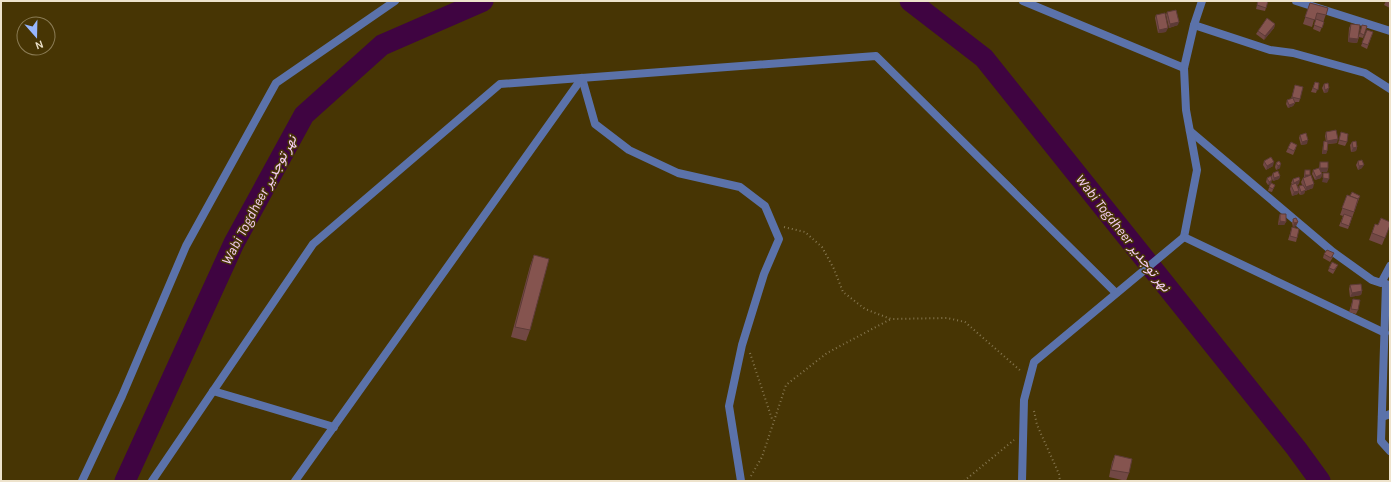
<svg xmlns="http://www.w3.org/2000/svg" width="1391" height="482" font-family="Karla,Vazirmatn,sans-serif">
<rect width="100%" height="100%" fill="#473504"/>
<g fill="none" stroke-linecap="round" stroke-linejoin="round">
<!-- river -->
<g stroke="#3f0441" stroke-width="21">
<path d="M 910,1 L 984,58 L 1296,448 L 1320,481"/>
<path d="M 125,481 L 234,243 L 304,115 L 382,45 L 483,1"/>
</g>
<!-- path -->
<g stroke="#85764f" stroke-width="2" stroke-dasharray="1 3" stroke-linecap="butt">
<path d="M 784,227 L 805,232 L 822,247 L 834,269 L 843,292 L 865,309 L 891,319 L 947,318 L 965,322 L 1022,372"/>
<path d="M 750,353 L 772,419"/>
<path d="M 1034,411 L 1037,425 L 1059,474 L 1060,481"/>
<path d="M 751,476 L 762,457 L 786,385 L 827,353 L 891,319"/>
<path d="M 964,481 L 1014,440"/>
</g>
<!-- minor -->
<g stroke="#5b72aa" stroke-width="8">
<path d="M 1023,1 L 1184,68"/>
<path d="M 1296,1 L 1390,31"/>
<path d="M 1194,25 L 1270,50 L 1293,53 L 1365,73 L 1390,89"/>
<path d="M 582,78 L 595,124 L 629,150 L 678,173 L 740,187 L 765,206 L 779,239 L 764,274 L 742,345 L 729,406 L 741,481"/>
<path d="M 1190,131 L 1333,252 L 1372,280 L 1381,283 L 1390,266"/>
<path d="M 1184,237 L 1197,170 L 1186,110 L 1184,68 L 1194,25 L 1202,1"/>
<path d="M 1184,237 L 1385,333"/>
<path d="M 1386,284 L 1381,441 L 1390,451"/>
<path d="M 213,391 L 334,427"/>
<path d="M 1382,417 L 1390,414"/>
<path d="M 82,481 L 122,396 L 186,246 L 276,83 L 395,1"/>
<path d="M 152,481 L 313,244 L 500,84 L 876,56 L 1116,293"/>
<path d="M 295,481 L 582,78"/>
<path d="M 1022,481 L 1024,400 L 1034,362 L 1184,237"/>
</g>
</g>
<!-- wall -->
<g fill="#724844">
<path d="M 1258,1 L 1268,1 L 1265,11 L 1256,9 Z"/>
<path d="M 1386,1 L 1390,1 L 1390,8 L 1384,5 Z"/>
<path d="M 1310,3 L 1328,8 L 1320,32 L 1313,29 L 1316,20 L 1314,20 L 1312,27 L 1303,24 Z"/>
<path d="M 1167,12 L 1178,25 L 1169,28 L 1166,15 Z"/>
<path d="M 1156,15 L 1166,32 L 1158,33 L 1155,18 Z"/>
<path d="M 1275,24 L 1274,28 L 1264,40 L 1256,34 L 1258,31 Z"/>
<path d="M 1351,24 L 1359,35 L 1362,25 L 1367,26 L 1363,38 L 1359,37 L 1357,43 L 1348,42 L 1349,28 Z"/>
<path d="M 1367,30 L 1373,32 L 1367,49 L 1361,46 Z"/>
<path d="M 1315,82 L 1319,83 L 1316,93 L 1311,92 Z"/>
<path d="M 1324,84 L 1328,92 L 1324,93 L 1322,88 Z"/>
<path d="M 1295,85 L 1300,99 L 1299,102 L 1294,102 L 1295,103 L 1293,106 L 1288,108 L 1286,104 L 1287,100 L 1291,99 Z"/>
<path d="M 1326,132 L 1337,143 L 1328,144 L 1327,151 L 1326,154 L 1322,154 L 1323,145 L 1324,141 L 1326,142 L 1325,136 Z"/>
<path d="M 1341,132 L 1347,142 L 1345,146 L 1338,144 Z"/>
<path d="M 1300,135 L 1307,144 L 1301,145 L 1299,138 Z"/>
<path d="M 1352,142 L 1357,147 L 1356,151 L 1351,152 L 1350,145 Z"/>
<path d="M 1288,148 L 1296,148 L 1293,155 L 1286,152 Z"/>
<path d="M 1264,161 L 1273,166 L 1266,170 L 1263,165 Z"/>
<path d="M 1358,161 L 1362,168 L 1358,170 L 1356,165 Z"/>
<path d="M 1320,162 L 1328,168 L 1327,172 L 1321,172 L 1322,174 L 1321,178 L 1315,180 L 1312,174 L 1313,170 L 1319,168 Z"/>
<path d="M 1276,163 L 1280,168 L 1276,170 L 1275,167 Z"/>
<path d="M 1305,170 L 1310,175 L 1310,176 L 1313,188 L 1305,191 L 1304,194 L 1300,195 L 1298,192 L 1298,194 L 1292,196 L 1290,189 L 1291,185 L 1292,184 L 1291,183 L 1293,179 L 1299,184 L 1297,185 L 1298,189 L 1299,186 L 1302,185 L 1301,182 L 1303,178 L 1304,178 L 1304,174 Z"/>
<path d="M 1273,173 L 1280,176 L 1279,179 L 1273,181 L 1271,177 Z"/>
<path d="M 1267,178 L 1271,183 L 1275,185 L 1272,192 L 1268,191 L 1270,184 L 1268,185 L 1266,182 Z"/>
<path d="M 1347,195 L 1350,196 L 1360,196 L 1348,229 L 1339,226 L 1343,216 L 1340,215 Z"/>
<path d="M 1280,214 L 1286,222 L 1284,225 L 1278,225 L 1279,217 Z"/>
<path d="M 1293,219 L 1298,222 L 1296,226 L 1293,227 L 1292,223 Z"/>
<path d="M 1375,224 L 1378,225 L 1390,225 L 1382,245 L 1369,240 Z"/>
<path d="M 1292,227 L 1297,238 L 1296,242 L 1288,240 Z"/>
<path d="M 1324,254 L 1333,257 L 1330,262 L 1323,258 Z"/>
<path d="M 534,255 L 530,330 L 526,341 L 511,337 L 530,266 Z"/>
<path d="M 1338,265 L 1333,274 L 1328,271 L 1329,268 Z"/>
<path d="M 1350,285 L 1362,291 L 1361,295 L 1350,297 L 1349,289 Z"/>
<path d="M 1353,299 L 1358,310 L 1356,314 L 1349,312 Z"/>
<path d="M 1115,455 L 1129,473 L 1126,481 L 1109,477 L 1112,462 Z"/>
</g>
<!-- shaded-wall -->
<g fill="#5d3b37">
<path d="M 1179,22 L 1178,25 L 1169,28 L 1170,24 Z"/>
<path d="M 1275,24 L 1274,28 L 1264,40 L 1265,36 Z"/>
<path d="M 1168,28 L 1166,32 L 1158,33 L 1159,30 Z"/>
<path d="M 1349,38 L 1358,39 L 1357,43 L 1348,42 Z"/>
<path d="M 1329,88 L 1328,92 L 1324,93 L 1325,90 Z"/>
<path d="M 1295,103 L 1293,106 L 1288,108 L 1289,105 Z"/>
<path d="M 1338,139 L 1337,143 L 1326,144 L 1327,141 Z"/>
<path d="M 1308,140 L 1307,144 L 1301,145 L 1302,142 Z"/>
<path d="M 1357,147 L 1356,151 L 1351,152 L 1353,148 Z"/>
<path d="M 1323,150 L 1327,151 L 1326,154 L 1322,154 Z"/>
<path d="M 1274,162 L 1273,166 L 1266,170 L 1267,166 Z"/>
<path d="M 1281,164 L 1280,168 L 1276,170 L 1278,166 Z"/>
<path d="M 1364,165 L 1362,168 L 1358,170 L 1359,166 Z"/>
<path d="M 1320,168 L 1328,168 L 1327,172 L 1319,172 Z"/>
<path d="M 1322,174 L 1321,178 L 1315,180 L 1316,177 Z"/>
<path d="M 1305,175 L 1310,175 L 1309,178 L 1304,179 Z"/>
<path d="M 1280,176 L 1279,179 L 1273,181 L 1274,178 Z"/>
<path d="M 1323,178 L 1329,179 L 1327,183 L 1322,182 Z"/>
<path d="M 1272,180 L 1271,184 L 1268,185 L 1269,182 Z"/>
<path d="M 1300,180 L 1299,184 L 1293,186 L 1294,183 Z"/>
<path d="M 1314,184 L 1313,188 L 1305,191 L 1304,194 L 1300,195 L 1301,192 L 1305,190 L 1306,187 Z"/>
<path d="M 1299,191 L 1298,194 L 1292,196 L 1294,192 Z"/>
<path d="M 1280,221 L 1286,222 L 1284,225 L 1278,225 Z"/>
<path d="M 1298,222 L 1296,226 L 1293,227 L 1294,223 Z"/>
<path d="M 1362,291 L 1361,295 L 1350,297 L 1352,293 Z"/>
</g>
<!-- building -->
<g fill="#85544f" stroke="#5d3b37">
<path d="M 1258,1 L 1268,1 L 1266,8 L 1257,5 Z"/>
<path d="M 1310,3 L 1328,8 L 1326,15 L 1317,13 L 1315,20 L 1305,17 Z"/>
<path d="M 1176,10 L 1179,22 L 1170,24 L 1167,12 Z"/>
<path d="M 1165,13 L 1168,28 L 1159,30 L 1156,15 Z"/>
<path d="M 1267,18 L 1275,24 L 1265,36 L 1258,31 Z"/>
<path d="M 1316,19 L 1324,22 L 1322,28 L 1314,25 Z"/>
<path d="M 1351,24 L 1360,25 L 1358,39 L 1349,38 Z"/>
<path d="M 1362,25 L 1367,26 L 1364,35 L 1360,33 Z"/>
<path d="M 1367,30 L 1373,32 L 1368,45 L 1362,43 Z"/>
<path d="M 1315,82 L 1319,83 L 1318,90 L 1313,88 Z"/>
<path d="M 1328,83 L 1329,88 L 1325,90 L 1324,84 Z"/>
<path d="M 1295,85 L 1303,87 L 1300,99 L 1292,97 Z"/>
<path d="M 1293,98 L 1295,103 L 1289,105 L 1287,100 Z"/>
<path d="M 1336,130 L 1338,139 L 1327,141 L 1326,132 Z"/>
<path d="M 1341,132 L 1348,134 L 1347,142 L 1339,140 Z"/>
<path d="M 1306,133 L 1308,140 L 1302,142 L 1300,135 Z"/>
<path d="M 1324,141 L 1328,142 L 1327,151 L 1323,150 Z"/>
<path d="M 1356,141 L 1357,147 L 1353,148 L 1352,142 Z"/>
<path d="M 1291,142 L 1297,145 L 1294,151 L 1288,148 Z"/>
<path d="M 1271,157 L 1274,162 L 1267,166 L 1264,161 Z"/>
<path d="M 1362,160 L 1364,165 L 1359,166 L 1358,161 Z"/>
<path d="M 1279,161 L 1281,164 L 1278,166 L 1276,163 Z"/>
<rect x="1320" y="162" width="8" height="6"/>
<path d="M 1319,168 L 1322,174 L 1316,177 L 1313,170 Z"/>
<rect x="1305" y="170" width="5" height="5"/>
<path d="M 1278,171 L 1280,176 L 1274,178 L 1273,173 Z"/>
<path d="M 1323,173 L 1329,173 L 1329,179 L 1323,178 Z"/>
<path d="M 1311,175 L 1314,184 L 1306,187 L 1303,178 Z"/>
<path d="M 1271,176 L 1272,180 L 1269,182 L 1267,178 Z"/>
<path d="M 1299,177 L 1300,180 L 1294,183 L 1293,179 Z"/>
<path d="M 1271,183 L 1275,185 L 1273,189 L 1269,187 Z"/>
<path d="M 1296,183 L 1299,191 L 1294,192 L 1291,185 Z"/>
<path d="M 1303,185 L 1306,190 L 1301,192 L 1299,186 Z"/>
<path d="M 1352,192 L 1360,196 L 1358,199 L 1350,196 Z"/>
<path d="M 1347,195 L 1358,199 L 1354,212 L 1342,208 Z"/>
<path d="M 1280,214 L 1286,214 L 1286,222 L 1280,221 Z"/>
<path d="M 1344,214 L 1352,217 L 1349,226 L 1341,223 Z"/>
<path d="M 1296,218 L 1298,222 L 1294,223 L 1293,219 Z"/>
<path d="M 1381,218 L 1390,222 L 1390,225 L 1385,238 L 1372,233 L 1375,224 L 1378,225 Z"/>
<path d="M 1292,227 L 1299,229 L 1297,238 L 1290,236 Z"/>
<path d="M 1327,250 L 1334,253 L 1331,258 L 1324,254 Z"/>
<path d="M 534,255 L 549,259 L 530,330 L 515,327 Z"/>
<path d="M 1332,262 L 1338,265 L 1334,270 L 1329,268 Z"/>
<path d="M 1361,284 L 1362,291 L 1352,293 L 1350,285 Z"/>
<path d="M 1353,299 L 1360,300 L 1358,310 L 1351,309 Z"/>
<path d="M 1115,455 L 1132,459 L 1129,473 L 1111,470 Z"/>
</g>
<g text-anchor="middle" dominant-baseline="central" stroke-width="3" stroke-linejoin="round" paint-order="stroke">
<!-- water labels -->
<g font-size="14" font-style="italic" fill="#f5cdf5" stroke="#473504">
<text transform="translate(259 200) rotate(-62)">Wabi Togdheer نهر توجدير</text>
<text transform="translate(1123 233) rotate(52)">Wabi Togdheer نهر توجدير</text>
</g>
</g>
<!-- border -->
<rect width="1391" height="482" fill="none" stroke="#eee3cc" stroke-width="4"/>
<!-- north arrow -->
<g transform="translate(36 36) rotate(160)"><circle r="19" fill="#473504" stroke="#8a7b54"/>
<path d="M0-3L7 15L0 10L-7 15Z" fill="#97b6fd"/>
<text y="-6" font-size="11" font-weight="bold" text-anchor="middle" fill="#eee3cc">N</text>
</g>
</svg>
